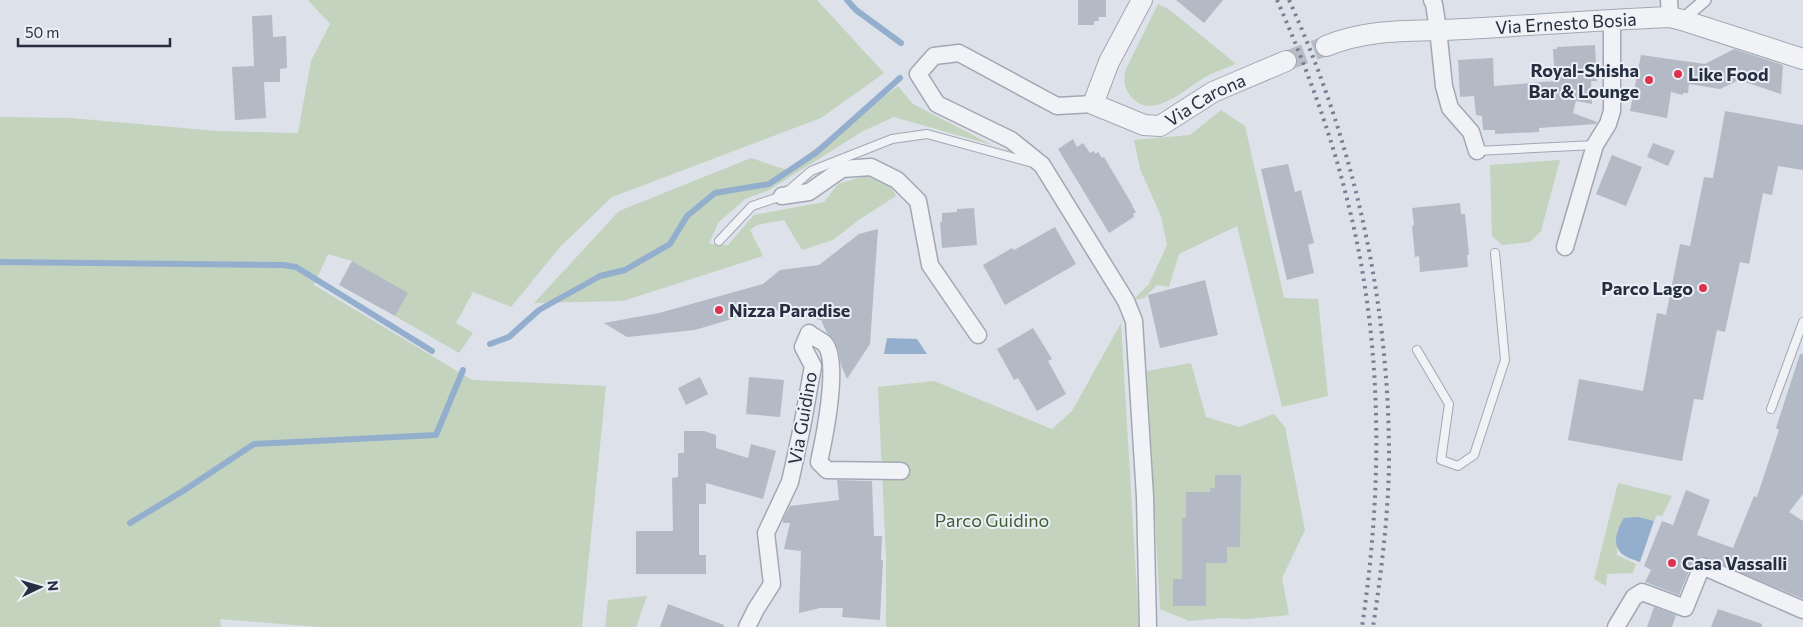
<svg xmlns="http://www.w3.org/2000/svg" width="1803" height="627" font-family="Commissioner,sans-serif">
<rect width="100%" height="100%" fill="#dde1e9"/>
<!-- green -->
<g fill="#c3d3bd">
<path d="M 308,0 L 817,0 L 884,73 L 821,118 L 612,197 L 561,246 L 511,307 L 473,292 L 456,323 L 473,333 L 459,353 L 395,316 L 407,293 L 352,261 L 328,254 L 314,285 L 472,380 L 606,386 L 582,627 L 318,627 L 220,619 L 221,627 L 0,627 L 0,117 L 71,118 L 216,131 L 298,133 L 311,61 L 330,24 Z"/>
<path d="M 1158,4 L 1170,10 L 1236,64 C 1227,68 1216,71 1207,76 C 1187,87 1154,121 1132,98 C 1124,89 1123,79 1126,69 Z"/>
<path d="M 898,86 L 913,104 L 992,145 L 894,117 L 863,131 L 769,190 L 745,199 L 718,223 L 709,244 L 728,245 L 754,215 L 824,202 L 838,184 L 865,176 L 887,179 L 896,196 L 860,219 L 833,240 L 802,250 L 784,220 L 757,225 L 750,230 L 763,256 L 623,301 L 534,303 L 619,211 L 751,158 L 787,170 Z"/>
<path d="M 1221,110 L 1245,126 L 1284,298 L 1318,299 L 1328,396 L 1282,407 L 1237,226 L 1179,254 L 1169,287 L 1157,285 L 1144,298 L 1133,300 L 1149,284 L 1167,245 L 1161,216 L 1140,169 L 1134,140 L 1190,135 Z"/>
<path d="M 1560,160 L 1541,231 L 1530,242 L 1502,245 L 1492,236 L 1490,165 Z"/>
<path d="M 1121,323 L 1139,627 L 886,627 L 886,557 L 878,387 L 934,381 L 1052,429 L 1072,411 Z"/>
<path d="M 1191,363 L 1206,417 L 1239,427 L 1274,414 L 1285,427 L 1305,530 L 1282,578 L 1289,615 L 1248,619 L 1222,618 L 1189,621 L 1160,609 L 1147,371 Z"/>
<path d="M 1618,483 L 1672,496 L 1662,516 L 1657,515 L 1654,521 L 1639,517 L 1617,529 L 1617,555 L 1636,564 L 1633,573 L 1607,574 L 1606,586 L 1594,579 Z"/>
<path d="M 647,596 L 636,627 L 605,627 L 608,600 Z"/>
</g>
<!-- water -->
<g fill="#93afcd">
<path d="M 887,338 L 917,339 L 927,354 L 884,354 Z"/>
<path d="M 1639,517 L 1654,521 L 1640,562 C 1634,560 1625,557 1621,553 C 1611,543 1618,527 1624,518 Z"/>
</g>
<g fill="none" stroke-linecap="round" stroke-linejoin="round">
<!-- stream -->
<g stroke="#93afcd" stroke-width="6">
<path d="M 847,0 L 856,10 L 901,43"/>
<path d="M 0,262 L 283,265 L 296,267 L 432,351"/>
<path d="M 490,344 L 509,337 L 539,310 L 600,276 L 625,270 L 670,244 L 687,216 L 715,193 L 769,184 L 817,152 L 900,78"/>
<path d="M 130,523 L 183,491 L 254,444 L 436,435 L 463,370"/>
</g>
</g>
<!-- building -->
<g fill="#b3bac6">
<path d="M 1078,0 L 1106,0 L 1106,17 L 1098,17 L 1099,21 L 1094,21 L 1094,25 L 1078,25 Z"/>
<path d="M 1176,0 L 1223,0 L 1204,23 Z"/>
<path d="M 272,15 L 273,37 L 286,36 L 287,68 L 280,69 L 280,82 L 264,82 L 266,118 L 235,120 L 232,67 L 254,66 L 252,16 Z"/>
<path d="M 1595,45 L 1597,81 L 1591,81 L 1592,104 L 1576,101 L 1573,113 L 1597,122 L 1596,124 L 1539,128 L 1539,132 L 1495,134 L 1495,130 L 1483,130 L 1482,116 L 1476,115 L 1474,96 L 1460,97 L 1458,60 L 1493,58 L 1494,86 L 1555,81 L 1553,49 L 1557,49 L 1557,47 Z"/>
<path d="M 1734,49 L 1783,65 L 1781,94 L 1739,80 L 1720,89 L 1689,84 L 1688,93 L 1683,93 L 1683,95 L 1671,92 L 1667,118 L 1630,111 L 1641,55 L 1705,64 Z"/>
<path d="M 1725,111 L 1803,125 L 1803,170 L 1778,166 L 1772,195 L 1763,193 L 1749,264 L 1740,262 L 1725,332 L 1717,330 L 1703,400 L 1694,399 L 1682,461 L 1568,440 L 1579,379 L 1643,391 L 1657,313 L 1666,315 L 1680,244 L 1690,246 L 1704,177 L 1713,178 Z"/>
<path d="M 1073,139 L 1077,147 L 1083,143 L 1090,153 L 1094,151 L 1095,154 L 1098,152 L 1102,158 L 1104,157 L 1133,206 L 1132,206 L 1136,212 L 1133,214 L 1134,217 L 1109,233 L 1058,149 Z"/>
<path d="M 1653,143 L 1675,151 L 1668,166 L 1647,157 Z"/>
<path d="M 1612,155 L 1642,167 L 1626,206 L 1596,194 Z"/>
<path d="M 1288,164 L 1295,192 L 1301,190 L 1314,243 L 1308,245 L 1314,273 L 1287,280 L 1261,169 Z"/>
<path d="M 1460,203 L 1461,214 L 1465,214 L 1469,255 L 1467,255 L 1468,267 L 1420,272 L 1419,256 L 1415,257 L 1412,226 L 1414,225 L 1412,208 Z"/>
<path d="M 974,208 L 977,245 L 942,248 L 940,222 L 942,222 L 942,213 L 957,212 L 957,209 Z"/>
<path d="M 1055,227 L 1076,264 L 1005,305 L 983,265 L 1012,248 L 1014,250 Z"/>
<path d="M 878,229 L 870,344 L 847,379 L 841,365 L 838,349 L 834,340 L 827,333 L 821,320 L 792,315 L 784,310 L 758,311 L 695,330 L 627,337 L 604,323 L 659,313 L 763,284 L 780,270 L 819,265 L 859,234 Z"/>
<path d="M 352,261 L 408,293 L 395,316 L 339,285 Z"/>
<path d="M 1205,280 L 1218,335 L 1160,348 L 1148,295 Z"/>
<path d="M 1033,328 L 1052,359 L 1048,361 L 1066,394 L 1037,411 L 1018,378 L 1014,380 L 997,349 Z"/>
<path d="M 1800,354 L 1803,354 L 1803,494 L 1789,512 L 1803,521 L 1803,599 L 1701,556 L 1696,558 L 1693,562 L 1679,595 L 1645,582 L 1651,570 L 1644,566 L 1662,521 L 1673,525 L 1686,490 L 1710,500 L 1697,535 L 1733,548 L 1754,496 L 1757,497 L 1779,430 L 1776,428 Z"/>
<path d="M 700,377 L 708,394 L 686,405 L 678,388 Z"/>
<path d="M 749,377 L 784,380 L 780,417 L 746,414 Z"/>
<path d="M 684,431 L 704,431 L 716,435 L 716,448 L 748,458 L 751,444 L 776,451 L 763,499 L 706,483 L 706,504 L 699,504 L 699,555 L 706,555 L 706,574 L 636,574 L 636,531 L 673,531 L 672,478 L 678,477 L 678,453 L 684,453 Z"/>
<path d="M 1215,475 L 1241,475 L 1240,547 L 1227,547 L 1227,563 L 1206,563 L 1206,606 L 1173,606 L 1173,579 L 1182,579 L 1182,518 L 1186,518 L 1186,492 L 1210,492 L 1210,488 L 1215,488 Z"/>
<path d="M 837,480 L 872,481 L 874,536 L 882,536 L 881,560 L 883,560 L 880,620 L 842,617 L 843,608 L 820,608 L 799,613 L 801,551 L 784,549 L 790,523 L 783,523 L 783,519 L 790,506 L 839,500 Z"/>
<path d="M 668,604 L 724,625 L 724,627 L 660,627 Z"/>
<path d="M 1654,607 L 1676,615 L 1672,627 L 1647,627 Z"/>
<path d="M 1718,609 L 1762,624 L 1762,627 L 1711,627 Z"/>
</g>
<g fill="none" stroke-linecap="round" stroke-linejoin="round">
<!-- tertiary-tunnel -->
<path stroke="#b8bdc7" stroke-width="20" stroke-dasharray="20 10" stroke-linecap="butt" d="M 1286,61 L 1326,46"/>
<defs>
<g id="service">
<path d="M 1477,151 L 1595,145"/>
<path d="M 719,241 L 752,206 L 782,196 L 811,171 L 892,139 L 927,134 L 1033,163"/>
<path d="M 1417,350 L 1449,404 L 1441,460 L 1458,466 L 1474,455 L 1505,360 L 1495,253"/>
<path d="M 1771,409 L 1803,322"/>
</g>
<path id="pedestrian" d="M 1682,20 L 1705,0"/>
<g id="minor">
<path d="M 1432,0 L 1434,4 L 1438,29 L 1444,86 L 1450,108 L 1471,132 L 1477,151"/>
<path d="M 1669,0 L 1670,17"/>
<path d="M 1093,104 L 1057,106 L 959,53 L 934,56 L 918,74 L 937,104 L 1011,140 L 1042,165 L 1126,301 L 1134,321 L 1145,497 L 1148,627"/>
<path d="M 782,196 L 809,192 L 842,169 L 871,167 L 897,180 L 918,201 L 930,265 L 978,335"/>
<path d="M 1565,247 L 1595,145 L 1608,124 L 1612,111 L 1612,20"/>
<path d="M 747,627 L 756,609 L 772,584 L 766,533 L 790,482 L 802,427 L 813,366 L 803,347 L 809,333 C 813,337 821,340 825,344 C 840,362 824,439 819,462 L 827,470 L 901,471"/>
<path d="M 1616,627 L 1634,597 L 1642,592 L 1685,608 L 1702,566 L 1803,610"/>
</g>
<g id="tertiary">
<path id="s1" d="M 1142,0 L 1109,62 L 1093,104 L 1144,125 L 1160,126 L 1213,92 L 1286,61"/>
<path id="s2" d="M 1326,46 C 1373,27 1416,32 1465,29 C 1533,25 1601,20 1670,17 L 1682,20 L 1803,59"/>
</g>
</defs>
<!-- service casing -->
<use href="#service" stroke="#a2a8b3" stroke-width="10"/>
<!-- pedestrian casing -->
<use href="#pedestrian" stroke="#a2a8b3" stroke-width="14"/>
<!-- minor casing -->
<use href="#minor" stroke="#a2a8b3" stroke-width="19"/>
<!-- tertiary casing -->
<use href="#tertiary" stroke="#a2a8b3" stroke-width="22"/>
<!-- service -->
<use href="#service" stroke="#f0f2f6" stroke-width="8"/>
<!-- pedestrian -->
<use href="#pedestrian" stroke="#f0f2f6" stroke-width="11"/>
<!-- minor -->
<use href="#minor" stroke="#f0f2f6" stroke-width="16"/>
<!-- tertiary -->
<use href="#tertiary" stroke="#f0f2f6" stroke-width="20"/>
<!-- rail -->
<g stroke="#748094" stroke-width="4" stroke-dasharray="2.5 5" stroke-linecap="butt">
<path d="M 1277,0 C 1306,66 1331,133 1348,203 C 1383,342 1383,486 1362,627"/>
<path d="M 1289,0 C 1355,146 1390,304 1389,465 C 1388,519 1381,574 1373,627"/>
</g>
</g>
<!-- markers -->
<g fill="#dd324d" stroke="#ecf0f6" stroke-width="2">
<circle cx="1678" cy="74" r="5"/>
<circle cx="1649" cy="80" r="5"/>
<circle cx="1703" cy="288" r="5"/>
<circle cx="719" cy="310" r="5"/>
<circle cx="1672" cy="563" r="5"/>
</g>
<g text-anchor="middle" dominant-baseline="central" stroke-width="4" stroke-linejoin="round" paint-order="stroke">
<!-- street labels -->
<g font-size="18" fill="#252f41" stroke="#ecf0f6">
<text stroke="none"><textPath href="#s2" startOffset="242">Via Ernesto Bosia</textPath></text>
<text stroke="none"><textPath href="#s1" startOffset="239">Via Carona</textPath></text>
<text transform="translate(802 418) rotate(-80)">Via Guidino</text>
</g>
<!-- poi labels -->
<g font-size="18" font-weight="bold" fill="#252f41" stroke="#ecf0f6" text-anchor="start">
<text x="1639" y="70" text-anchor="end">Royal-Shisha<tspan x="1639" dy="21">Bar &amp; Lounge</tspan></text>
<text x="1688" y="74">Like Food</text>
<text x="1693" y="288" text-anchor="end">Parco Lago</text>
<text x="729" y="310">Nizza Paradise</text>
<text x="1682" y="563">Casa Vassalli</text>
</g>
<!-- park labels -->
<g font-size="18" fill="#395e30" stroke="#ecf0f6">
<text x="992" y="520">Parco Guidino</text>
</g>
</g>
<!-- north arrow -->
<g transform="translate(40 587) rotate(85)" stroke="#ecf0f6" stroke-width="4" paint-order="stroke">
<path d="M0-4L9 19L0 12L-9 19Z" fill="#252f41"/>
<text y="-8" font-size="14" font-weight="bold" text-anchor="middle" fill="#252f41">N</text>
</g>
<!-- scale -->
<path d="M18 38v8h152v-8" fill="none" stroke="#252f41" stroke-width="2.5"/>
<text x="25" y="38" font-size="15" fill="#252f41" stroke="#ecf0f6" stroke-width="4" paint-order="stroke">50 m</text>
</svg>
